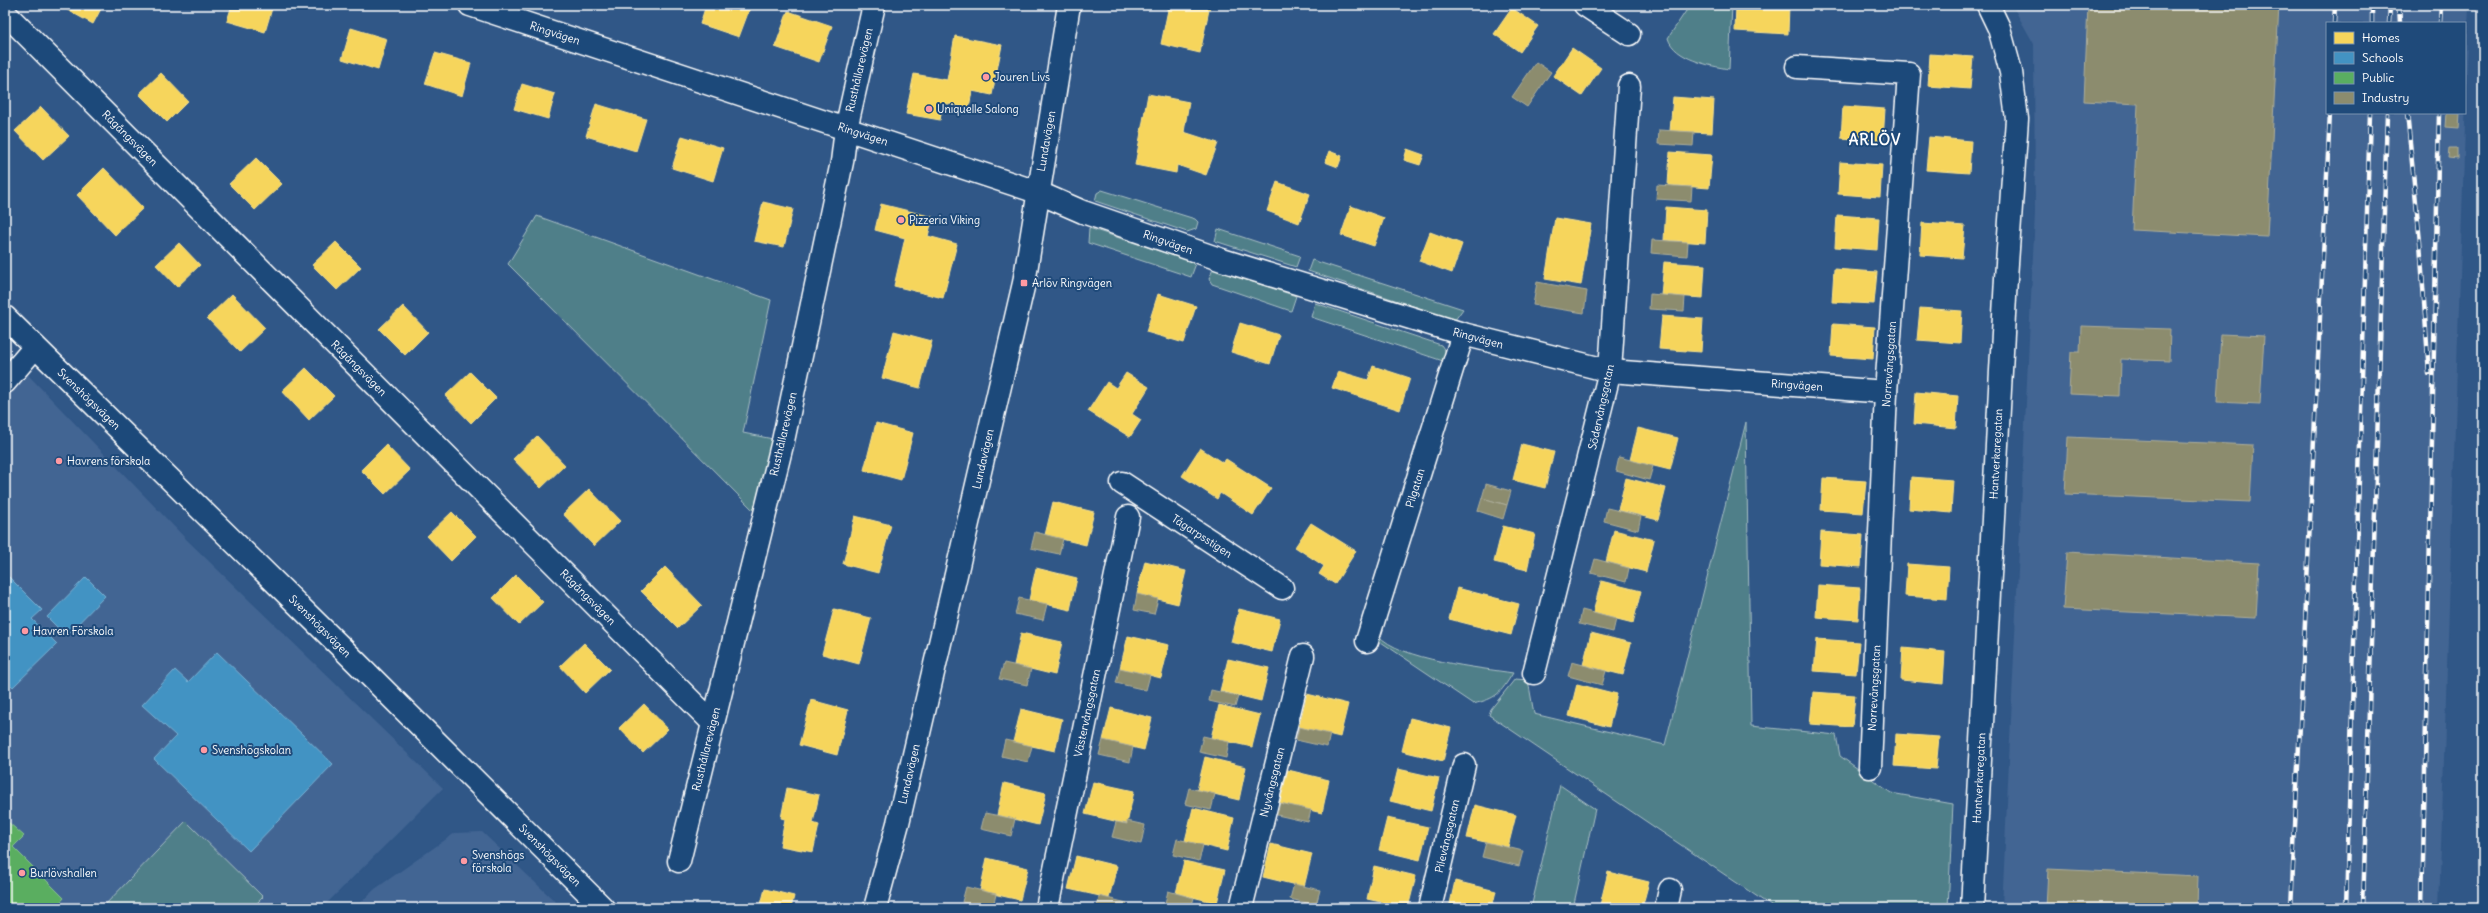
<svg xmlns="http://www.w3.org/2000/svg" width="2488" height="913" font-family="Delius,sans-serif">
<rect width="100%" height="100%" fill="#305787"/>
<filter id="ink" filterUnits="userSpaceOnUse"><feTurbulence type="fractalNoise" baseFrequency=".025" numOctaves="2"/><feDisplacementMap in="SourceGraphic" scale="8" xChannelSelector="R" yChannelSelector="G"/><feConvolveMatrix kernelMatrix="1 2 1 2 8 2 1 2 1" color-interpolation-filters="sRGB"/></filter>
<g filter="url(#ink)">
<!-- built -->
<g fill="#426593" fill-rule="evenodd">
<path d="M 2012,5 L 2469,5 L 2439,908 L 2002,908 L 2035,213 L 2034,44 ZM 2327,23 L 2465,23 L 2465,113 L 2327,113 Z"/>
<path d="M 5,351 L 187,540 L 443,788 L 322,908 L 5,908 Z"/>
<path d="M 482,832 L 562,908 L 355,908 L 375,889 L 455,833 Z"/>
</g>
<!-- green -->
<g fill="#507f89" stroke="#a8bfc4">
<path d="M 1690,5 L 1732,5 L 1729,69 C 1710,66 1674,59 1668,38 Z"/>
<path d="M 1102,190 L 1195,219 L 1198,222 L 1196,229 L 1187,232 L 1095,201 L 1097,193 Z"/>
<path d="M 537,216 L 771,300 L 743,433 L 783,441 L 763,520 L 508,264 Z"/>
<path d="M 1089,228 L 1190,261 L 1195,266 L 1191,277 L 1088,243 Z"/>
<path d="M 1218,229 L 1300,256 L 1296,267 L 1215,241 Z"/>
<path d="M 1312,260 L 1463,309 L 1455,320 L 1308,271 Z"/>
<path d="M 1213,269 L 1296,296 L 1291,311 L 1212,284 L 1209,279 Z"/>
<path d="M 1315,303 L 1441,345 L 1447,353 L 1446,362 L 1311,317 Z"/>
<path d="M 1746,422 L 1751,726 L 1836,735 L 1840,756 L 1891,793 L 1953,804 L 1948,908 L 1774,908 L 1489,715 L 1491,709 L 1515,679 L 1528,680 L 1534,714 L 1665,745 Z"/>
<path d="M 1378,635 C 1399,660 1481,668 1513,673 C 1500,694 1497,698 1473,704 L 1375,638 Z"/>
<path d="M 1560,785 L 1595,809 L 1573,908 L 1531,908 Z"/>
<path d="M 186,821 L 263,897 L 252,908 L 102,908 Z"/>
</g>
<!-- homes -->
<g fill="#f6d55c" stroke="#f9e28d">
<path d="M 63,5 L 103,5 L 93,24 L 62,7 Z"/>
<path d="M 232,5 L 273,5 L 265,32 L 227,21 Z"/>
<path d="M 706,5 L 751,5 L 739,37 L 700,24 Z"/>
<path d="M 1169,5 L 1210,5 L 1200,53 L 1161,44 Z"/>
<path d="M 1449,5 L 1459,5 L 1456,10 Z"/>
<path d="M 1736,5 L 1789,5 L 1788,34 L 1735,31 Z"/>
<path d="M 1512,8 L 1538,26 L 1520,52 L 1494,34 Z"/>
<path d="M 788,11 L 832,26 L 819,62 L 775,47 Z"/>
<path d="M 351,28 L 387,39 L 378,70 L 342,59 Z"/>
<path d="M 955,36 L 1002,45 L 992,95 L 972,91 L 969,108 L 943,103 L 940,120 L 906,114 L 914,74 L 947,80 Z"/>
<path d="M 1572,48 L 1601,68 L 1582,96 L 1553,76 Z"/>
<path d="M 435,53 L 471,63 L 462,96 L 425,84 Z"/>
<path d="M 1930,54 L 1973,57 L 1970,89 L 1928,86 Z"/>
<path d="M 161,73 L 188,101 L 167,122 L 139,94 Z"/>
<path d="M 522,84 L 555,94 L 548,119 L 514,109 Z"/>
<path d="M 1148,94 L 1189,102 L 1184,132 L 1218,143 L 1206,175 L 1177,165 L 1176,173 L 1135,165 Z"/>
<path d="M 1673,97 L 1714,100 L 1712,133 L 1670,131 Z"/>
<path d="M 596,104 L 646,119 L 636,151 L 586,136 Z"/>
<path d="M 1843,106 L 1885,109 L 1883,141 L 1841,138 Z"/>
<path d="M 41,107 L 69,136 L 43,160 L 15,131 Z"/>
<path d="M 682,136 L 723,148 L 713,181 L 672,168 Z"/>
<path d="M 1929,137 L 1971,141 L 1969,173 L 1926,170 Z"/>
<path d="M 1407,149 L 1424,155 L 1420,165 L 1404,160 Z"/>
<path d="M 1329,151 L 1342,156 L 1338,167 L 1325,162 Z"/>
<path d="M 1670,152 L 1712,155 L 1709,188 L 1668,185 Z"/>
<path d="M 256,158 L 282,184 L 255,210 L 229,184 Z"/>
<path d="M 1840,162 L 1882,165 L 1880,197 L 1838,194 Z"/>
<path d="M 104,168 L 143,208 L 115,235 L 77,195 Z"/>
<path d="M 1277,182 L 1310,194 L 1299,223 L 1267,211 Z"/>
<path d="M 763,202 L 793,209 L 784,247 L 754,241 Z"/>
<path d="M 881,204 L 933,217 L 928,236 L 957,244 L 943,298 L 894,286 L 905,238 L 875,230 Z"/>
<path d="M 1351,206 L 1384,218 L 1374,246 L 1341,235 Z"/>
<path d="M 1666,207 L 1707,210 L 1705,243 L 1664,240 Z"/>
<path d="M 1837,215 L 1879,218 L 1877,250 L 1835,247 Z"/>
<path d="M 1555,218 L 1591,224 L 1581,285 L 1545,279 Z"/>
<path d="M 1922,223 L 1965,226 L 1962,258 L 1920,255 Z"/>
<path d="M 1430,232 L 1462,244 L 1452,273 L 1419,261 Z"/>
<path d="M 336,242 L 361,267 L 337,290 L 312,265 Z"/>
<path d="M 179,243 L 200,265 L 177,287 L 156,265 Z"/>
<path d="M 1664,262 L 1705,265 L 1703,298 L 1661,295 Z"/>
<path d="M 1834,269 L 1877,272 L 1874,304 L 1832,302 Z"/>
<path d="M 232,294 L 265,328 L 240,352 L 207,318 Z"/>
<path d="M 1158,294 L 1196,306 L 1184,343 L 1146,332 Z"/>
<path d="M 403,306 L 428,332 L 405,355 L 379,329 Z"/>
<path d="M 1920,308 L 1962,311 L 1960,343 L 1917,340 Z"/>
<path d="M 1662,316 L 1703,319 L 1701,352 L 1659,349 Z"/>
<path d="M 1240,323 L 1279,335 L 1270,364 L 1231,352 Z"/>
<path d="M 1833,324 L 1875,327 L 1873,359 L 1831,356 Z"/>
<path d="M 894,331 L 932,341 L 920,388 L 882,378 Z"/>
<path d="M 1373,366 L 1410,378 L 1400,410 L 1332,388 L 1338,371 L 1368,380 Z"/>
<path d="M 306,368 L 334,396 L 309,420 L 282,391 Z"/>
<path d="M 470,372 L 496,398 L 471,423 L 445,396 Z"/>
<path d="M 1126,373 L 1149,387 L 1132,414 L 1141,420 L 1130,437 L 1088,411 L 1107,382 L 1116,388 Z"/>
<path d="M 1916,392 L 1958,396 L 1956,428 L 1914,424 Z"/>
<path d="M 876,423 L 913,433 L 901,480 L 864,470 Z"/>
<path d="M 1638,428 L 1678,438 L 1670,470 L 1630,460 Z"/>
<path d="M 537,436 L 565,465 L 541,488 L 513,459 Z"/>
<path d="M 1522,444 L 1554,452 L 1545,488 L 1513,480 Z"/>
<path d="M 386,445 L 410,470 L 385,494 L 361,470 Z"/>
<path d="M 1200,448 L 1223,463 L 1226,459 L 1271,488 L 1253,515 L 1220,493 L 1217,499 L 1182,476 Z"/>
<path d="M 1911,477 L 1953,480 L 1951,513 L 1909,509 Z"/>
<path d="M 1626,478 L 1666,488 L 1658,520 L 1618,510 Z"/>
<path d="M 1823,478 L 1866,481 L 1863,513 L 1821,510 Z"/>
<path d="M 589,489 L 620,521 L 594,546 L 563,514 Z"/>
<path d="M 1053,502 L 1094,512 L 1086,545 L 1045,535 Z"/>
<path d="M 452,512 L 476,536 L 451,561 L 427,536 Z"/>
<path d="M 855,516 L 891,525 L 878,573 L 843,564 Z"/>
<path d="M 1311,523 L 1356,551 L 1335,584 L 1319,574 L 1324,566 L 1295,547 Z"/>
<path d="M 1503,526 L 1535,534 L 1527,570 L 1494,562 Z"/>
<path d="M 1614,530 L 1654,540 L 1646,572 L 1606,562 Z"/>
<path d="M 1821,532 L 1863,535 L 1861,567 L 1819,564 Z"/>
<path d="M 1145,561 L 1186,571 L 1178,604 L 1137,594 Z"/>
<path d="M 1907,564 L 1949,567 L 1947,599 L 1905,596 Z"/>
<path d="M 665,567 L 702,605 L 678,628 L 641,591 Z"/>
<path d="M 1036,568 L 1077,578 L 1070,610 L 1029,600 Z"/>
<path d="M 516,575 L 543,602 L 519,625 L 493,598 Z"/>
<path d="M 1601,581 L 1641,591 L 1633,623 L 1593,613 Z"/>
<path d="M 1818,585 L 1860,588 L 1858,620 L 1816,617 Z"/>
<path d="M 1457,588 L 1519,604 L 1511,635 L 1449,619 Z"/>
<path d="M 834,609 L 871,618 L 859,664 L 822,654 Z"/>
<path d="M 1239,609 L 1280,619 L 1272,652 L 1231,642 Z"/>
<path d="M 1021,633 L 1062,642 L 1055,675 L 1014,665 Z"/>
<path d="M 1591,633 L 1631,643 L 1623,675 L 1583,665 Z"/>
<path d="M 1128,636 L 1169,645 L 1161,678 L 1120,668 Z"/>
<path d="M 1817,639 L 1859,642 L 1856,674 L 1814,671 Z"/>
<path d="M 584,643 L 610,669 L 585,693 L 560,666 Z"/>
<path d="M 1903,648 L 1945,652 L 1943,684 L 1901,680 Z"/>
<path d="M 1228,659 L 1269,668 L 1261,701 L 1220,691 Z"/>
<path d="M 1577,684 L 1617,694 L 1609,727 L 1569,716 Z"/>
<path d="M 1813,692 L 1855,695 L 1852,727 L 1810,724 Z"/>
<path d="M 1307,694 L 1348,704 L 1340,737 L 1299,727 Z"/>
<path d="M 811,700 L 848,710 L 837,755 L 799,745 Z"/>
<path d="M 644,704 L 668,729 L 643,753 L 619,728 Z"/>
<path d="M 1219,705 L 1260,715 L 1252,747 L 1211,738 Z"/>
<path d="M 1111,708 L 1152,718 L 1144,750 L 1103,740 Z"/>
<path d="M 1021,709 L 1062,719 L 1055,751 L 1013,742 Z"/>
<path d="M 1410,718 L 1451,728 L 1443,761 L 1402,751 Z"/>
<path d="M 1896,734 L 1939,737 L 1936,769 L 1894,766 Z"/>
<path d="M 1205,757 L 1246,767 L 1239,800 L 1197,790 Z"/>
<path d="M 1398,769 L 1439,778 L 1431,811 L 1390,801 Z"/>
<path d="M 1288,770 L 1329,780 L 1322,813 L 1280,803 Z"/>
<path d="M 1093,782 L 1134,791 L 1127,824 L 1085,814 Z"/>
<path d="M 1004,783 L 1046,793 L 1038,825 L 997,815 Z"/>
<path d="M 787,788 L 819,795 L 813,823 L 819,825 L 813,852 L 780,846 L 785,819 L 781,818 Z"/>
<path d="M 1475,805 L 1516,815 L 1508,847 L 1467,838 Z"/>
<path d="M 1193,808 L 1234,818 L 1227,851 L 1185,841 Z"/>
<path d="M 1387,818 L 1428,827 L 1420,860 L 1379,850 Z"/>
<path d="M 1271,844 L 1312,854 L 1304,887 L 1263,877 Z"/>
<path d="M 1076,856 L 1117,866 L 1109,898 L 1068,889 Z"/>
<path d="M 987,858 L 1028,868 L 1020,900 L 980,891 Z"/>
<path d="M 1184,861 L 1225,870 L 1217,903 L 1176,893 Z"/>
<path d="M 1374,866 L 1416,876 L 1408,908 L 1367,899 Z"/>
<path d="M 1608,872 L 1649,882 L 1642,908 L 1614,908 L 1600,905 Z"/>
<path d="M 1455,881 L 1496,891 L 1492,908 L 1449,908 Z"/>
<path d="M 765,889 L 794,896 L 791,908 L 760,908 Z"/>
</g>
<!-- schools -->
<g fill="#4393c3" stroke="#7bb3d5">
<path d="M 6,574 L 42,610 L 32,619 L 57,644 L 13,687 L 5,679 Z"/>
<path d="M 86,577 L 105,596 L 66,636 L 47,617 Z"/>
<path d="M 217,652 L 333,764 L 249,851 L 154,759 L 176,736 L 142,705 L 175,670 L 188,682 Z"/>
</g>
<!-- public -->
<path fill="#5aae61" stroke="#8cc690" d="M 8,822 L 24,836 L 13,847 L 64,898 L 55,908 L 5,908 L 5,825 Z"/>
<!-- industry -->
<g fill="#8c8c6e" stroke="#aeae9a">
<path d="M 2088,5 L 2279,5 L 2267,237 L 2132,230 L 2138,104 L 2084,101 Z"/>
<path d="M 1536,62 L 1551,72 L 1527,107 L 1512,97 Z"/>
<path d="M 2447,113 L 2460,113 L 2459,128 L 2446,127 Z"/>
<path d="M 1659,130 L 1694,132 L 1693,146 L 1658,144 Z"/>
<path d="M 2449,148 L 2457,148 L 2457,159 L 2448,158 Z"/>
<path d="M 1657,185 L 1692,187 L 1691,201 L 1656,199 Z"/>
<path d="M 1652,240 L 1688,242 L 1687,256 L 1651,253 Z"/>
<path d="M 1537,282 L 1587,291 L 1584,313 L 1533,305 Z"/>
<path d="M 1650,294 L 1685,297 L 1684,311 L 1649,309 Z"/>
<path d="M 2081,326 L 2170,329 L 2169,361 L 2121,359 L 2120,396 L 2069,394 L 2071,352 L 2080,352 Z"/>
<path d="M 2221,334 L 2264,336 L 2260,404 L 2217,402 Z"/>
<path d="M 2068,437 L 2253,445 L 2250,502 L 2065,494 Z"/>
<path d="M 1619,457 L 1653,466 L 1649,480 L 1616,471 Z"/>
<path d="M 1486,484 L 1511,491 L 1507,505 L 1482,498 Z"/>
<path d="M 1482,498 L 1507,505 L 1503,519 L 1478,511 Z"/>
<path d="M 1607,508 L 1641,516 L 1638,530 L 1604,521 Z"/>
<path d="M 1035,532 L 1063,539 L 1059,554 L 1031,548 Z"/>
<path d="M 2067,552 L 2259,563 L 2256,618 L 2063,609 Z"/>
<path d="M 1595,559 L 1629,568 L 1626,582 L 1591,573 Z"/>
<path d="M 1137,594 L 1158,599 L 1154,614 L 1134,610 Z"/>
<path d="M 1019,598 L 1047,604 L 1043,620 L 1015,614 Z"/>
<path d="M 1582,610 L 1616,619 L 1613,632 L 1579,624 Z"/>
<path d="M 1572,662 L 1606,671 L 1602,685 L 1568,676 Z"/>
<path d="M 1004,663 L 1031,669 L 1027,685 L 999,679 Z"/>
<path d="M 1120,668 L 1150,675 L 1146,690 L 1116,683 Z"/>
<path d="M 1211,690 L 1238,696 L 1235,707 L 1209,701 Z"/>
<path d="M 1299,727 L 1330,734 L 1327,747 L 1296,740 Z"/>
<path d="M 1203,736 L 1229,742 L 1226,758 L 1199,752 Z"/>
<path d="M 1005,740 L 1032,746 L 1028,762 L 1001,756 Z"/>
<path d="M 1103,740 L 1133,747 L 1130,762 L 1099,755 Z"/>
<path d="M 1189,788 L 1215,794 L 1211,810 L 1185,804 Z"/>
<path d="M 1280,803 L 1311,810 L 1308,822 L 1277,815 Z"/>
<path d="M 985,813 L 1015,819 L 1011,836 L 981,829 Z"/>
<path d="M 1127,821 L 1145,825 L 1141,844 L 1112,837 L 1116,822 L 1127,824 Z"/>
<path d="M 1177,839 L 1203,845 L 1199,861 L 1173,855 Z"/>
<path d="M 1486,842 L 1523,851 L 1519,866 L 1482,857 Z"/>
<path d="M 2048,869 L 2198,876 L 2197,908 L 2046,908 Z"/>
<path d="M 1294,884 L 1320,890 L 1316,905 L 1290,899 Z"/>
<path d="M 966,887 L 996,894 L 993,908 L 962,902 Z"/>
<path d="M 1168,891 L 1194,898 L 1191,908 L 1164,907 Z"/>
<path d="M 1099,896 L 1127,903 L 1126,908 L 1097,908 Z"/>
</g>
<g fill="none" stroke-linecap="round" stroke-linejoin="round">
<defs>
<g id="street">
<path d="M 470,5 L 1037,192 L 1083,212 L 1222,260 L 1463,334 L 1610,371 L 1886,392"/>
<path d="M 1585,5 L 1629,34"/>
<path d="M 5,13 L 712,722"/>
<path d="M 1797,67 L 1909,74 L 1886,392 L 1870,767"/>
<path d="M 5,382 L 35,347"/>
<path d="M 1122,483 L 1282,588"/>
<path d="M 1367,641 L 1463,334"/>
<path d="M 1534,673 L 1610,371 L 1629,86"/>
<path d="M 679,861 L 783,441 L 842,162 L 846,129 L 874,5"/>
<path d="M 1047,908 L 1128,517"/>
<path d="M 1241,908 L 1303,656"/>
<path d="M 1430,908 L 1464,765"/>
<path d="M 1666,908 L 1670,890"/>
<path d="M 1972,908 L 2006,278 L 2017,119 L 2011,72 L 1999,28 L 1988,5"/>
</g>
<g id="secondary">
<path d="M 5,317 L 345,651 L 603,908"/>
<path d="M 875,908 L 898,823 L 1024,283 L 1069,5"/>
</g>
</defs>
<!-- street casing -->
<use href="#street" stroke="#fff" stroke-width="25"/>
<!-- secondary casing -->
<use href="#secondary" stroke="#fff" stroke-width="25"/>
<!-- street -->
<use href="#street" stroke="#1f4a7a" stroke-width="22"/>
<!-- secondary -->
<use href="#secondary" stroke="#1f4a7a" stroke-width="22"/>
<defs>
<g id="rail">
<path d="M 2399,5 L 2400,23"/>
<path d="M 2334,23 L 2335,5"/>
<path d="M 2372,23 L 2372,5"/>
<path d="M 2389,23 L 2390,5"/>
<path d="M 2440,23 L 2441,5"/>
<path d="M 2407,113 L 2420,242 L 2429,374"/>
<path d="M 2291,908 L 2330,113"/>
<path d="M 2346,908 L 2370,113"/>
<path d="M 2363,908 L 2387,113"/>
<path d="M 2422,908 L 2439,113"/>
</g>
</defs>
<!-- rail casing -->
<use href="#rail" stroke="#fff" stroke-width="4.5"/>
<!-- rail -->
<use href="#rail" stroke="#1f4a7a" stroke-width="3" stroke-dasharray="9" stroke-linecap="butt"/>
</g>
</g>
<!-- markers -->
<g fill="#ff9aa2" stroke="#1f4a7a" stroke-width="1.5">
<circle cx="986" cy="77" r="4"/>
<circle cx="929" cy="109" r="4"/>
<circle cx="901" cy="220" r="4"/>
<rect x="1020" y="279" width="8" height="8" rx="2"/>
<circle cx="59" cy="461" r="4"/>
<circle cx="25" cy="631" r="4"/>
<circle cx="204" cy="750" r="4"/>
<circle cx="464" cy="861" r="4"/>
<circle cx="22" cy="873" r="4"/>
</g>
<g text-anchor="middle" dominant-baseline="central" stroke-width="4" stroke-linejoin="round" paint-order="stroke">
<!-- street labels -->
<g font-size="11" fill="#fff" stroke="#1f4a7a">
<text transform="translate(555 33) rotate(18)">Ringvägen</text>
<text transform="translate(859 70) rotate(-77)">Rusthållarevägen</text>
<text transform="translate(863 134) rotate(18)">Ringvägen</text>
<text transform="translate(130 138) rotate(45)">Rågångsvägen</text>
<text transform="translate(1046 141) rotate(-80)">Lundavägen</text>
<text transform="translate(1168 242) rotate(19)">Ringvägen</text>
<text transform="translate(1478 338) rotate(15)">Ringvägen</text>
<text transform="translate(1889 364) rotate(-86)">Norrevångsgatan</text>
<text transform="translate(359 368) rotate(45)">Rågångsvägen</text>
<text transform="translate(1797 385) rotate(4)">Ringvägen</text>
<text transform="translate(89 399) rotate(44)">Svenshögsvägen</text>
<text transform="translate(1601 407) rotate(-78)">Södervångsgatan</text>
<text transform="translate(783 434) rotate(-77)">Rusthållarevägen</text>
<text transform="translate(1996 454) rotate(-87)">Hantverkaregatan</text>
<text transform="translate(983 459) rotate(-77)">Lundavägen</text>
<text transform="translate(1415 488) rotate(-73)">Pilgatan</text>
<text transform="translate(1202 536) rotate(33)">Tågarpsstigen</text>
<text transform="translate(588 597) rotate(45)">Rågångsvägen</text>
<text transform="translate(320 626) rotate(45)">Svenshögsvägen</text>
<text transform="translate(1874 688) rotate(-87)">Norrevångsgatan</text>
<text transform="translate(1087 713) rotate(-78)">Västervångsgatan</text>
<text transform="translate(706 749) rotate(-76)">Rusthållarevägen</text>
<text transform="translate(909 774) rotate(-77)">Lundavägen</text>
<text transform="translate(1979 778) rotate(-87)">Hantverkaregatan</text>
<text transform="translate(1272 782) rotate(-76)">Nyvångsgatan</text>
<text transform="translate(1447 836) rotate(-77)">Pilevångsgatan</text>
<text transform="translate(550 855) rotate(45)">Svenshögsvägen</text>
</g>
<!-- poi labels -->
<g font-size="11" fill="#fff" stroke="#1f4a7a" text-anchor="start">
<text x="994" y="77">Jouren Livs</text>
<text x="937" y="109">Uniquelle Salong</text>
<text x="909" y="220">Pizzeria Viking</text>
<text x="1032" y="283">Arlöv Ringvägen</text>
<text x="67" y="461">Havrens förskola</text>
<text x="33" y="631">Havren Förskola</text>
<text x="212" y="750">Svenshögskolan</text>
<text x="472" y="855">Svenshögs<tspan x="472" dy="13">förskola</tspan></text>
<text x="30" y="873">Burlövshallen</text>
</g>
<!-- district labels -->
<g font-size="15" font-weight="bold" letter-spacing="1" fill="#fff" stroke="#1f4a7a">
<text x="1875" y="139">ARLÖV</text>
</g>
</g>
<!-- margin -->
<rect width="2488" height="913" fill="none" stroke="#1f4a7a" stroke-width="20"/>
<rect x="10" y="10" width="2468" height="893" fill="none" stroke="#fff" stroke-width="1.5" filter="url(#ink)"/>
<!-- legend -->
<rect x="2326" y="22" width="140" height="92" fill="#1f4a7a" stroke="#7992af"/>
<rect x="2334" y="32" width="20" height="12" fill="#f6d55c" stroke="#7992af"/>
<text x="2362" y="42" font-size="12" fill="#ffffff">Homes</text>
<rect x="2334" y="52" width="20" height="12" fill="#4393c3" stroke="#7992af"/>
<text x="2362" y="62" font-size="12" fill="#ffffff">Schools</text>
<rect x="2334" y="72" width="20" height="12" fill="#5aae61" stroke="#7992af"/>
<text x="2362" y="82" font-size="12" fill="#ffffff">Public</text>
<rect x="2334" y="92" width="20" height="12" fill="#8c8c6e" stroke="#7992af"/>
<text x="2362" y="102" font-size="12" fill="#ffffff">Industry</text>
</svg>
